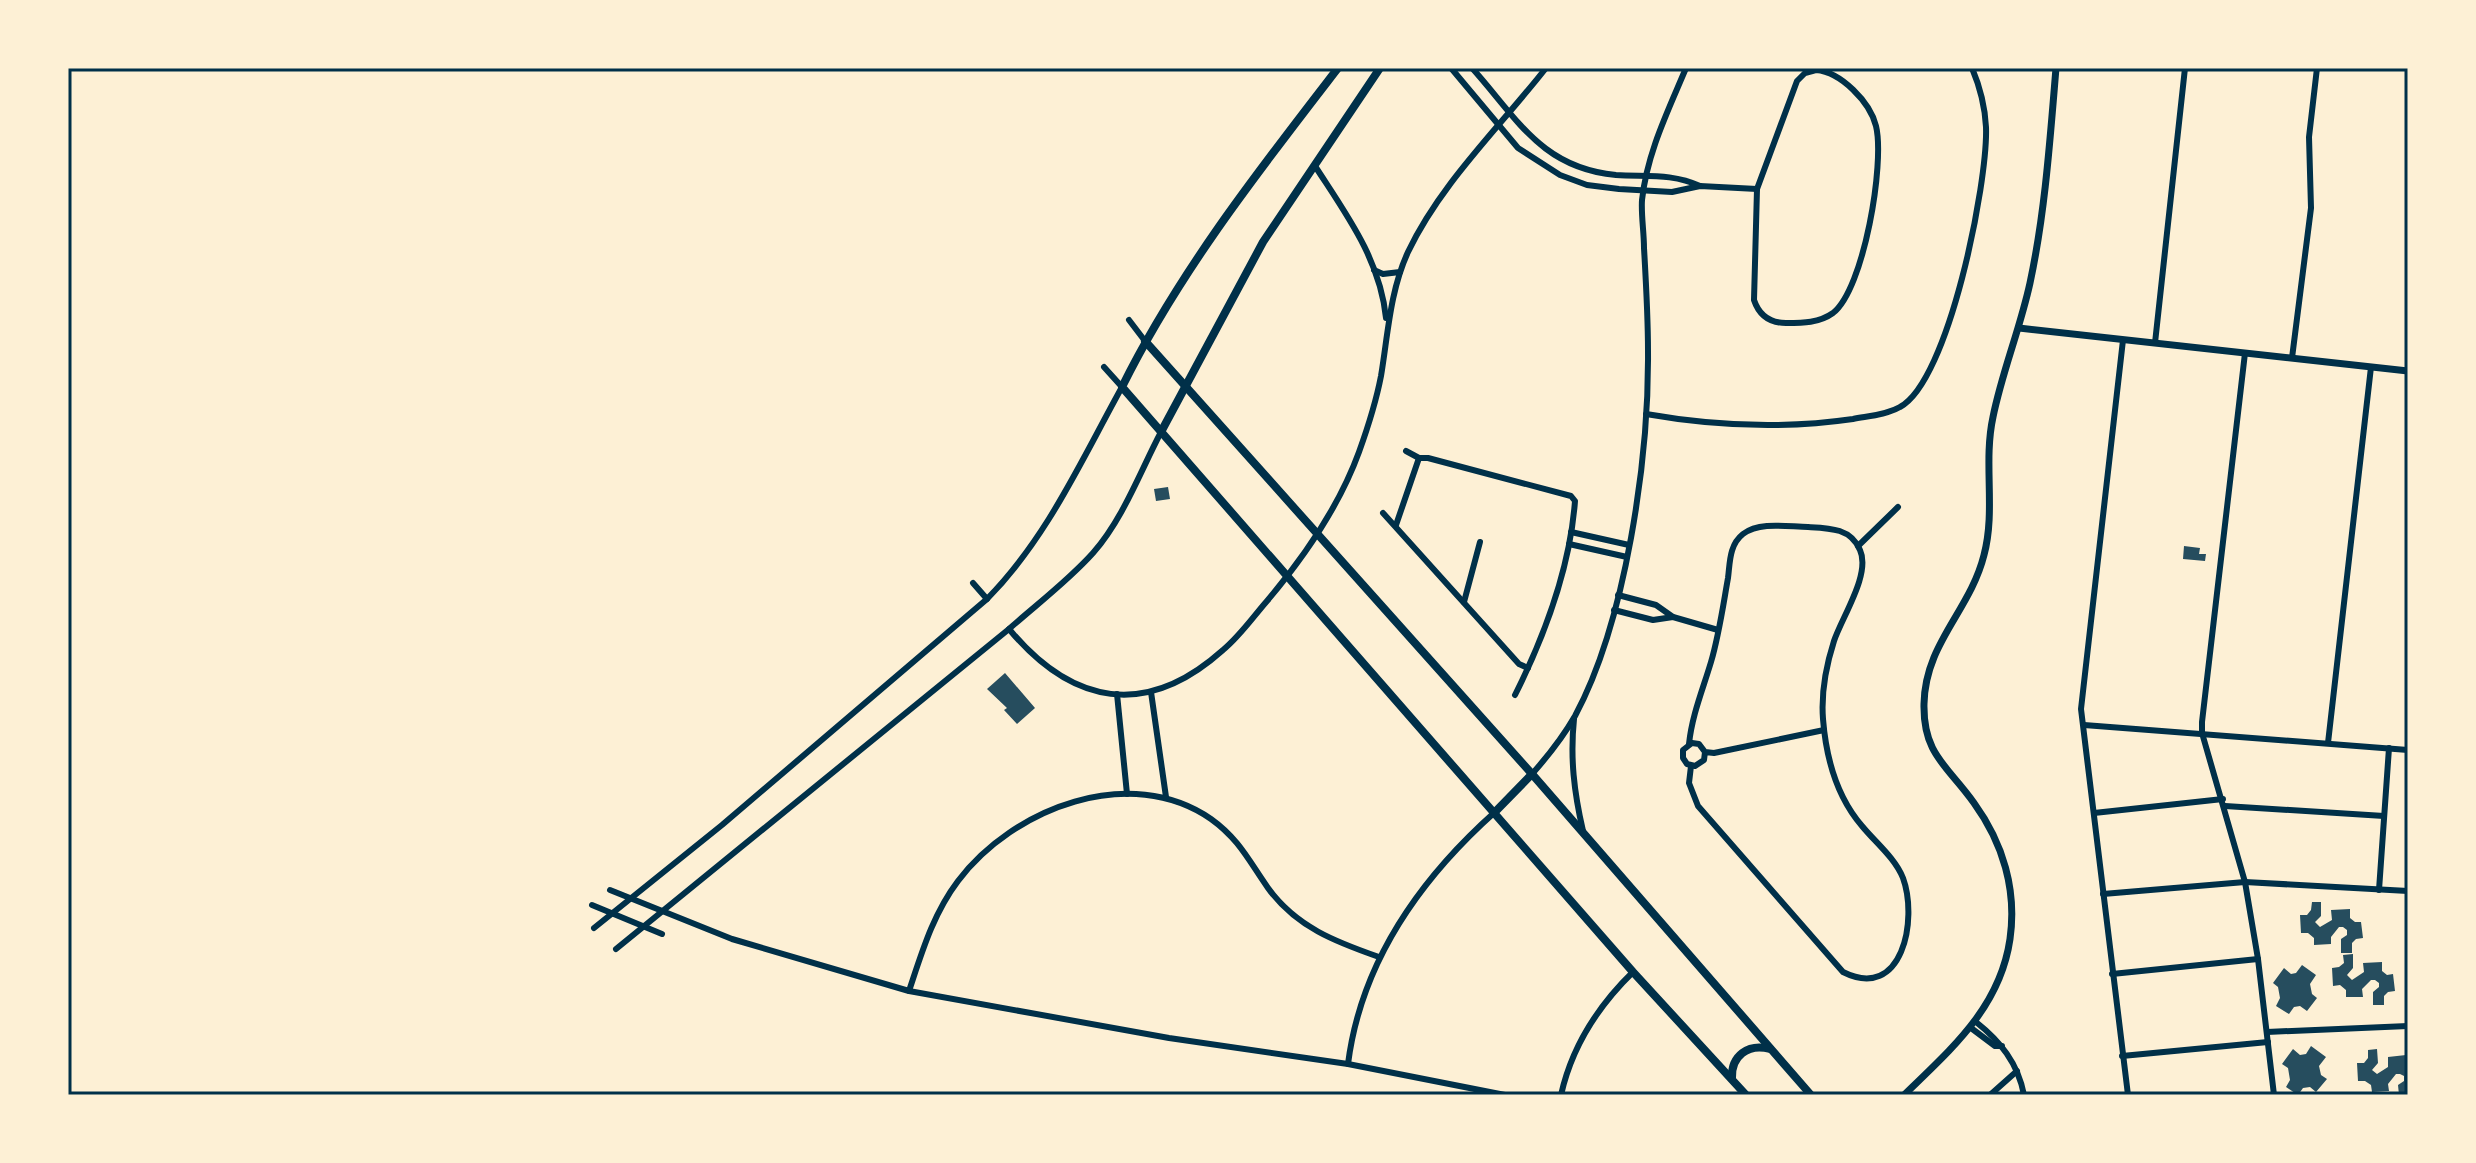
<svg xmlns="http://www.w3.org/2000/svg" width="2476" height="1163" font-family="'Titillium Web',sans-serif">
<rect width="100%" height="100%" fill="#fdf0d5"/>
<!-- building -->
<g fill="#264d5e">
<path d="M 1168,487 L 1170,499 L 1156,501 L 1154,489 Z"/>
<path d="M 2184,546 L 2200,548 L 2199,554 L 2206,554 L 2205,561 L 2183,559 Z"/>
<path d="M 1005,673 L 1035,708 L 1017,724 L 1004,710 L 1007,708 L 987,689 Z"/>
<path d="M 2312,902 L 2321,902 L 2321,916 L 2315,922 L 2320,927 L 2332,920 L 2331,910 L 2350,909 L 2350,918 L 2355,922 L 2361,922 L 2363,938 L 2356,939 L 2352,943 L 2352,953 L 2341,953 L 2341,939 L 2347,935 L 2347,930 L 2343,927 L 2339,927 L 2331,937 L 2331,944 L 2314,945 L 2314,938 L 2308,933 L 2301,933 L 2300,915 L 2307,915 L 2311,910 Z"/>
<path d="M 2353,954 L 2353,968 L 2347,975 L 2352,980 L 2364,972 L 2363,963 L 2382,962 L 2382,971 L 2387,975 L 2393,974 L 2395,991 L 2388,992 L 2384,996 L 2384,1005 L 2373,1005 L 2373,992 L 2379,987 L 2379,983 L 2375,980 L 2371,980 L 2362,989 L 2363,997 L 2346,997 L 2346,990 L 2340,985 L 2333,986 L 2332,968 L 2339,967 L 2344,963 L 2343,955 Z"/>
<path d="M 2302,965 L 2316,975 L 2310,984 L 2312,994 L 2317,998 L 2307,1011 L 2300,1006 L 2294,1007 L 2289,1014 L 2276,1006 L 2280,998 L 2278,987 L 2273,983 L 2284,968 L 2291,974 L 2296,973 Z"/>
<path d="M 2311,1046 L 2326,1057 L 2319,1066 L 2321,1075 L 2327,1079 L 2316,1092 L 2310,1087 L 2303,1088 L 2298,1095 L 2286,1087 L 2290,1080 L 2288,1068 L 2282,1064 L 2293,1049 L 2300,1055 L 2306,1054 Z"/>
<path d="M 2377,1049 L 2378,1063 L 2372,1070 L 2377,1074 L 2388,1067 L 2388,1057 L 2406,1055 L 2408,1095 L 2399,1095 L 2398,1085 L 2404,1081 L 2404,1076 L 2400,1074 L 2396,1074 L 2388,1084 L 2389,1091 L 2372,1092 L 2371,1085 L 2365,1081 L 2358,1081 L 2357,1063 L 2364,1063 L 2368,1058 L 2368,1050 Z"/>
</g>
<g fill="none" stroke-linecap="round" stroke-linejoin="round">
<!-- minor -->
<g stroke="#003049" stroke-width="6">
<path d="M 1451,68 L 1518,148 L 1560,175 L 1587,185 L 1619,189 L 1672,192 L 1700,186 L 1757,189"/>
<path d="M 1472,68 C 1517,118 1541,168 1616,175 C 1646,177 1672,173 1700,186"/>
<path d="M 1816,70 C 1841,72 1870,102 1876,126 C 1885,163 1864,289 1833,313 C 1819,323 1803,323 1786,323 C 1770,323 1759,315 1754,300 L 1757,189 L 1797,81 L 1805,73 Z"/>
<path d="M 1315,166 C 1346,214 1380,259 1386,318"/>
<path d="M 1374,270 L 1383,274 L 1400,272"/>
<path d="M 1129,320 L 1145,341"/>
<path d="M 2123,340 L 2081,709 L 2128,1095"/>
<path d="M 2155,343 L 2185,68"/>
<path d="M 2245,353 L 2202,722 L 2202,733 L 2245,882 L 2258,959 L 2274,1095"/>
<path d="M 2292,358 L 2311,208 L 2309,137 L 2317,68"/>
<path d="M 1646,414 C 1714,426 1784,429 1853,419 C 1868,416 1886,415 1900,407 C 1949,381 1988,182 1986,127 C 1985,107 1980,87 1972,68"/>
<path d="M 1406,451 L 1419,458 L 1428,458 L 1571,496 L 1575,501 C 1570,568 1545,635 1515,695"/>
<path d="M 1383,513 L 1519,664 L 1528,668"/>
<path d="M 1396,525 L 1419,458"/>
<path d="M 1571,532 L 1629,545"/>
<path d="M 1569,544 L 1627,557"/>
<path d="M 1858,546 L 1898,507"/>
<path d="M 973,583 L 987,599"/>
<path d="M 1618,595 L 1656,605 L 1673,617 L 1718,630"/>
<path d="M 1464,602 L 1480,542"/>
<path d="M 1614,610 L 1653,620 L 1673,617"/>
<path d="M 1009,629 C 1072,705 1146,719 1223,650 C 1240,636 1253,617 1267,601 C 1305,556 1339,507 1359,452 C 1368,427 1376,402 1381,376 C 1388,334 1390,291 1408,252 C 1441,183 1499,128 1546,68"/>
<path d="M 1151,692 L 1166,797"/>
<path d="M 1117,694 L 1127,794"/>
<path d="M 1574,719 C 1570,758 1574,792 1583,831"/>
<path d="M 2084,725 L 2408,750"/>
<path d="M 2328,743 L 2371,367"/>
<path d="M 1689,744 C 1692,715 1703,689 1711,662 C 1719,635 1723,606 1728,578 C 1730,563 1729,545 1743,534 C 1760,521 1789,527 1808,527 C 1829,528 1851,528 1860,550 C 1871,574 1842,617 1834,641 C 1826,666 1821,693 1823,719 C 1826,757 1837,797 1862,826 C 1876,843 1895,858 1903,878 C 1918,919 1903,1002 1843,972 L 1698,806 L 1689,783 L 1691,766"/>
<path d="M 1705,752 L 1704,760 L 1695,766 L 1687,764 L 1683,758 L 1683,750 L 1692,743 L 1699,744 L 1705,752 L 1714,753 L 1824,730"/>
<path d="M 1532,774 C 1548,756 1563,737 1575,716 C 1626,621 1649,458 1648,351 C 1648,316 1646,282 1644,248 C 1644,232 1641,215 1642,200 C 1647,153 1668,111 1686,68"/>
<path d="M 2225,806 L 2384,816"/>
<path d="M 2094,813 L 2223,799"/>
<path d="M 610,890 L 732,939 L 909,991 L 1169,1038 L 1348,1064 L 1505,1095"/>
<path d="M 2379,890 L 2389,748"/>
<path d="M 2103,894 L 2245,882 L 2408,891"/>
<path d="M 592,905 L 662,934"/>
<path d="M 594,928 L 722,825 L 987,599 C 1047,538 1081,461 1122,387 L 1104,367"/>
<path d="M 616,949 L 1009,629 C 1037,604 1068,581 1093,553 C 1123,519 1140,472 1161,432"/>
<path d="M 2112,974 L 2258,959"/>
<path d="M 909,991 C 922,952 933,914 958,881 C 1013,808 1130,763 1211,819 C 1239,839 1249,861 1268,888 C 1296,927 1336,942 1379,957"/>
<path d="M 1976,1022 C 2000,1041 2018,1063 2024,1095"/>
<path d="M 1971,1028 L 1995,1046 L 2002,1046"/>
<path d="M 2267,1032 L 2408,1026"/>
<path d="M 2122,1056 L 2268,1042"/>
<path d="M 1348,1064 C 1361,962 1420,879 1495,812"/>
<path d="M 1561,1095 C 1572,1046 1597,1007 1633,972"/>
<path d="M 1990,1095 L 2017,1071"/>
</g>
<!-- tertiary -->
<g stroke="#003049" stroke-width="7">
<path d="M 2019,328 L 2408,371"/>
<path d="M 1904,1095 C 1951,1049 2000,1008 2010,939 C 2017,890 2003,843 1974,803 C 1948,766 1923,755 1924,704 C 1925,643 1970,611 1984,555 C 1996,510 1983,463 1993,417 C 2002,372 2020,329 2030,283 C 2045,213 2050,140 2056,68"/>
</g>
<!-- secondary -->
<g stroke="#003049" stroke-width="8">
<path d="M 1338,68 C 1260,169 1179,272 1122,387 L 1633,972 L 1746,1095"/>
<path d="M 1145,341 L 1532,774 L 1811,1095"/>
<path d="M 1161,432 L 1263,242 L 1380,68"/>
<path d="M 1495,812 L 1532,774"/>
<path d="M 1732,1078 C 1731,1056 1748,1043 1770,1049"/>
</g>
</g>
<!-- border -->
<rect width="2476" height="1163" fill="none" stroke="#fdf0d5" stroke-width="140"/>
<rect x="70" y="70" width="2336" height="1023" fill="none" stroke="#003049" stroke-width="3"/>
</svg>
